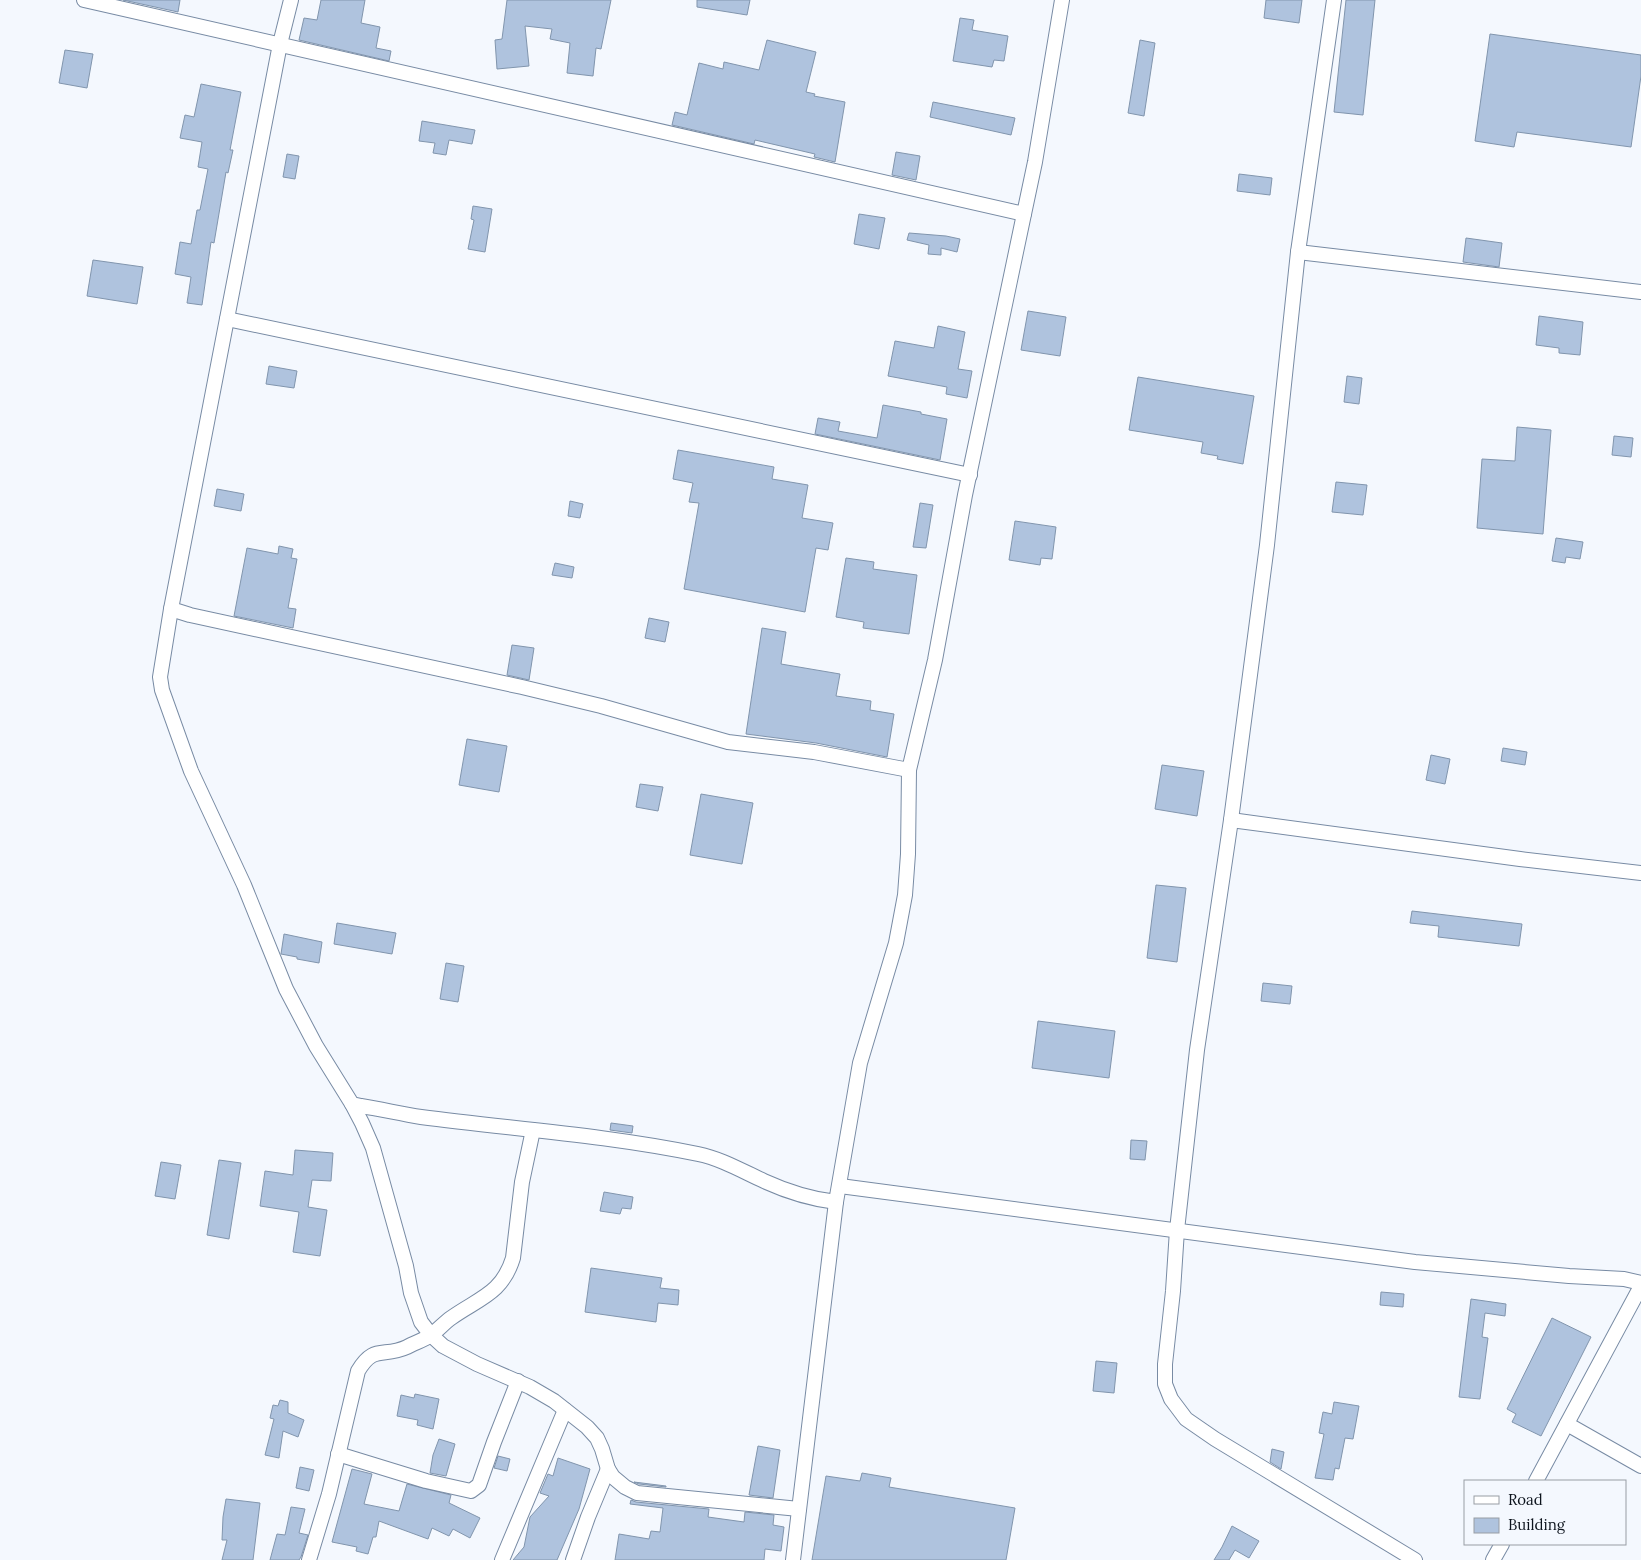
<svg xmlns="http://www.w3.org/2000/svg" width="1641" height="1560" font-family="Lora,serif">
<rect width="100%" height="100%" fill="#f4f8fe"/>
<!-- building -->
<g fill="#afc3de" stroke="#8195ad">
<path d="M 123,0 L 180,0 L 178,12 Z"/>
<path d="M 321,0 L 365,0 L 361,23 L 380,27 L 376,48 L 391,51 L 389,61 L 299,40 L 304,18 L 317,20 Z"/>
<path d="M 507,0 L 611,0 L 601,49 L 596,48 L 593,76 L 567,73 L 570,43 L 550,39 L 552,29 L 525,26 L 529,66 L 497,69 L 495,40 L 502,39 Z"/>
<path d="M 697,0 L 750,0 L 747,15 L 697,7 Z"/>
<path d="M 1266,0 L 1302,0 L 1299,23 L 1264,18 Z"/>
<path d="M 1346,0 L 1375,0 L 1363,115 L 1334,112 Z"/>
<path d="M 960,18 L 974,20 L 972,30 L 1008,36 L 1004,61 L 994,60 L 992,67 L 953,61 Z"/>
<path d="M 1490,34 L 1641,55 L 1641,76 L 1631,147 L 1517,132 L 1514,147 L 1475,141 Z"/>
<path d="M 767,40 L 816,52 L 806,92 L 815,94 L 814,96 L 845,102 L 835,162 L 814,157 L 815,154 L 755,140 L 754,144 L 672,125 L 675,112 L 687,115 L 699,63 L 723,69 L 724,62 L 759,70 Z"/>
<path d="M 1140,40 L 1155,43 L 1144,116 L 1128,113 Z"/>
<path d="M 65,50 L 93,54 L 87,88 L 59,83 Z"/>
<path d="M 201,84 L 241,92 L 230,150 L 233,150 L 228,173 L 226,172 L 214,243 L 211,242 L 202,305 L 187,303 L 191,277 L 175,274 L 180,242 L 191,244 L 197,210 L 200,210 L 208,169 L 198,167 L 202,142 L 180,138 L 185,115 L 194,117 Z"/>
<path d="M 933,102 L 1015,118 L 1011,135 L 930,117 Z"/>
<path d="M 422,121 L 475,130 L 472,144 L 449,140 L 446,155 L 433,153 L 435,143 L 419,141 Z"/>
<path d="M 896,152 L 920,156 L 916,180 L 892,175 Z"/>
<path d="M 287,154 L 299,156 L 295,179 L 283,177 Z"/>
<path d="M 1239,174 L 1272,178 L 1270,195 L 1237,191 Z"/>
<path d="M 473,206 L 492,209 L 485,252 L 468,249 L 474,220 L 471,219 Z"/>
<path d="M 859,214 L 885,218 L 879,249 L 854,244 Z"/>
<path d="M 909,233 L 946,236 L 960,239 L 957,252 L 941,248 L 941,255 L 928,254 L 929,245 L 907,240 Z"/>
<path d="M 1466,238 L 1502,243 L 1499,267 L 1463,262 Z"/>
<path d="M 93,260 L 143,267 L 137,304 L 87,296 Z"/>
<path d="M 1028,311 L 1066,317 L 1060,356 L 1021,350 Z"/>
<path d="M 1539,316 L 1583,322 L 1580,355 L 1559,353 L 1559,348 L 1536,345 Z"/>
<path d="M 938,326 L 965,332 L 958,369 L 972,371 L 967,398 L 946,394 L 947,387 L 888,376 L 895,341 L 934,348 Z"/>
<path d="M 269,366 L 297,371 L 294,388 L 266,384 Z"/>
<path d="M 1347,376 L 1362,378 L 1359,404 L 1344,402 Z"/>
<path d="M 1138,377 L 1254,396 L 1243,464 L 1217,459 L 1218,456 L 1201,453 L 1203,442 L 1129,430 Z"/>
<path d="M 883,405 L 921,412 L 921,414 L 947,419 L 940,460 L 815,434 L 818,418 L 840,422 L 838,431 L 877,438 Z"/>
<path d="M 1517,427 L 1551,430 L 1543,534 L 1477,528 L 1482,459 L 1515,461 Z"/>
<path d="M 1614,436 L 1633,438 L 1631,457 L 1612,455 Z"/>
<path d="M 678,450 L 774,467 L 772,479 L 808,485 L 802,518 L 833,523 L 828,550 L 816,548 L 805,612 L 684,589 L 699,503 L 689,502 L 693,483 L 673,479 Z"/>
<path d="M 1336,482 L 1367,485 L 1363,515 L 1332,512 Z"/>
<path d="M 217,489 L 244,494 L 241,511 L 214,506 Z"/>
<path d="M 570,501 L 583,504 L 580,518 L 568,516 Z"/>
<path d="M 920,503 L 933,505 L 926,548 L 913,547 Z"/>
<path d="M 1015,521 L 1056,527 L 1052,559 L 1041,558 L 1040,565 L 1009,560 Z"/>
<path d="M 1556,538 L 1583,542 L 1580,559 L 1566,557 L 1565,563 L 1552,561 Z"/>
<path d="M 279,546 L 293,549 L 291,558 L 297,559 L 288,608 L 296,609 L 293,628 L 234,616 L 247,548 L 278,554 Z"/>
<path d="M 846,558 L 874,562 L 873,569 L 917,575 L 909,634 L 863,628 L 864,622 L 836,617 Z"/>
<path d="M 555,563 L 574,567 L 572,578 L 552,575 Z"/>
<path d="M 649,618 L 669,622 L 665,642 L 645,638 Z"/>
<path d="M 762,628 L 786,632 L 781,664 L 840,674 L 836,696 L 871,701 L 870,710 L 894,714 L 887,757 L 816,743 L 746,734 Z"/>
<path d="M 512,645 L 534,648 L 529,680 L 507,675 Z"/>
<path d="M 467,739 L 507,746 L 499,792 L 459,785 Z"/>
<path d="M 1503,748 L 1527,752 L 1525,765 L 1501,761 Z"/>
<path d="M 1431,755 L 1450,759 L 1445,784 L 1426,780 Z"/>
<path d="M 1162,765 L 1204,771 L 1197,816 L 1155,809 Z"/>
<path d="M 640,784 L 663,787 L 658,811 L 636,807 Z"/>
<path d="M 701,794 L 753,803 L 742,864 L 690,855 Z"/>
<path d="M 1156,885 L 1186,888 L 1177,962 L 1147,958 Z"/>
<path d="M 1412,911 L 1522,924 L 1519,946 L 1438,937 L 1439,926 L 1410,923 Z"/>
<path d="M 337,923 L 396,933 L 392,954 L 334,944 Z"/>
<path d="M 284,934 L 322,942 L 319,963 L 297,959 L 297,957 L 281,954 Z"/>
<path d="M 446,963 L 464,966 L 458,1002 L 440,999 Z"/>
<path d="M 1263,983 L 1292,986 L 1290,1004 L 1261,1001 Z"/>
<path d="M 1038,1021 L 1115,1031 L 1109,1078 L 1032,1068 Z"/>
<path d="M 611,1123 L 633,1126 L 632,1133 L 610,1130 Z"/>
<path d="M 1131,1140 L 1147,1141 L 1145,1160 L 1130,1159 Z"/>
<path d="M 295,1150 L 333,1153 L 331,1181 L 312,1180 L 308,1207 L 327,1210 L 320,1256 L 293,1252 L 299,1212 L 260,1206 L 265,1171 L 293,1175 Z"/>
<path d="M 219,1160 L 241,1163 L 229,1239 L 207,1235 Z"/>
<path d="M 161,1162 L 181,1165 L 175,1199 L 155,1196 Z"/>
<path d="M 604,1192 L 633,1197 L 631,1209 L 622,1208 L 620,1214 L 600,1211 Z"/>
<path d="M 591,1268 L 662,1278 L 660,1288 L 679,1290 L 678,1305 L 658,1303 L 656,1322 L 585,1312 Z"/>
<path d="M 1381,1292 L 1404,1294 L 1403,1307 L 1380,1305 Z"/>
<path d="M 1471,1299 L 1506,1304 L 1505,1316 L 1485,1313 L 1482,1337 L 1488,1338 L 1480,1399 L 1459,1397 Z"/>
<path d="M 1552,1318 L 1591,1337 L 1541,1436 L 1512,1422 L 1516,1414 L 1507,1409 Z"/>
<path d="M 1096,1361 L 1117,1363 L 1114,1393 L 1093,1391 Z"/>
<path d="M 415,1394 L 439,1399 L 433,1429 L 417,1425 L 418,1420 L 397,1416 L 401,1395 L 414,1398 Z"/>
<path d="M 280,1400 L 288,1402 L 288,1413 L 304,1420 L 298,1437 L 283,1431 L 279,1458 L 265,1455 L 274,1419 L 270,1418 L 273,1405 L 278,1406 Z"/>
<path d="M 1334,1402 L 1359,1406 L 1353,1439 L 1345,1438 L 1339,1469 L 1335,1468 L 1333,1480 L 1315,1478 L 1324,1434 L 1319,1433 L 1323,1412 L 1332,1414 Z"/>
<path d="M 439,1439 L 455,1444 L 446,1476 L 430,1473 L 433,1455 Z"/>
<path d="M 758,1446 L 780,1450 L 773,1498 L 749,1495 Z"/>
<path d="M 1272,1449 L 1284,1452 L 1281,1469 L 1270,1462 Z"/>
<path d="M 498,1456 L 510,1459 L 507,1471 L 494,1468 Z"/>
<path d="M 558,1458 L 590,1469 L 579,1509 L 557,1560 L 513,1560 L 524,1547 L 530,1517 L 549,1496 L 540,1493 L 548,1474 L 553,1476 Z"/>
<path d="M 300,1467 L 314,1470 L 309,1491 L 296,1488 Z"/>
<path d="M 352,1469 L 372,1474 L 364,1504 L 399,1511 L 407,1484 L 451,1495 L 449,1503 L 480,1518 L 470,1538 L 453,1529 L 449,1536 L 432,1528 L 428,1539 L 379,1521 L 376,1537 L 373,1537 L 368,1554 L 356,1551 L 357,1547 L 332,1542 Z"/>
<path d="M 862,1473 L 891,1478 L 889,1487 L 1015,1508 L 1006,1560 L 812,1560 L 826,1476 L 860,1481 Z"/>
<path d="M 634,1482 L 666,1486 L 666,1487 L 639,1484 Z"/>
<path d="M 226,1499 L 260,1503 L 253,1560 L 222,1560 L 227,1540 L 222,1540 L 223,1517 Z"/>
<path d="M 631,1500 L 636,1502 L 709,1509 L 708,1517 L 744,1522 L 745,1512 L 774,1515 L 773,1525 L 784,1527 L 781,1551 L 765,1549 L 764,1560 L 615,1560 L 619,1534 L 649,1539 L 651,1531 L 660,1532 L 663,1508 L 630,1504 Z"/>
<path d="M 291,1507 L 305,1509 L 299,1533 L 308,1535 L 301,1557 L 299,1560 L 270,1560 L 277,1534 L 285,1535 Z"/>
<path d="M 1232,1526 L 1259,1541 L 1249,1558 L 1235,1550 L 1229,1560 L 1214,1560 L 1222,1547 Z"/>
</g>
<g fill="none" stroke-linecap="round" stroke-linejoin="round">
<defs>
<g id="street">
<path d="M 84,0 L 1024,214 L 1035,162 L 1062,0"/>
<path d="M 291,0 L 280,44 L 171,609 L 190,615 L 522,687 L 601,706 L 728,742 L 814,752 L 909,770 L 935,660 L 965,495 L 1024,214"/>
<path d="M 1334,0 L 1298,252 L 1267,545 L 1231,820 L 1197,1050 L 1177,1230 L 1173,1291 L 1165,1364 L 1165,1384 L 1171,1399 L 1186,1419 L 1215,1439 L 1415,1560"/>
<path d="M 1298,252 L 1641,292"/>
<path d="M 227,319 L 970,475"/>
<path d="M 171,609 L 160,677 L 162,690 L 191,771 L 244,885 L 286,989 L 316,1046 L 352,1104 L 361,1106 C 381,1109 401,1114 421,1117 C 513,1129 606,1135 698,1154 C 722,1159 742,1171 764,1181 C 788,1192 811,1199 836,1202 L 860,1063 L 896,943 L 905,895 L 908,854 L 909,770"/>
<path d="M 1231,820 L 1520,859 L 1641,873"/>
<path d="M 352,1104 L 362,1123 L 373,1148 L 406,1266 L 411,1293 L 421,1322 L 431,1335 L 443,1346 L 477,1364 L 530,1387 L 554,1401 L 587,1427 L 597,1438 L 602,1449 L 608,1469 L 613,1477 L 625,1487 L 637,1493 L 799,1509"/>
<path d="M 840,1186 L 1415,1262 L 1569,1276 L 1624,1279 L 1641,1283"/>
<path d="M 1567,1424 L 1641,1466"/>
<path d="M 338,1454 L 426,1481 L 471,1491 L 479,1485 L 494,1442 L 518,1381"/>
<path d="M 1536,1481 L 1641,1286"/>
<path d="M 309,1560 L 329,1494 L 358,1371 C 374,1344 383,1358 407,1347 C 414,1343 424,1340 431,1335 C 438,1330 444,1323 451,1318 C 479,1298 502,1294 513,1258 L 522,1182 L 533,1130"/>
<path d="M 502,1560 L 565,1410"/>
<path d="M 573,1560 L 588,1517 L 608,1469"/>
<path d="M 793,1560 L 836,1202"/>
<path d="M 1493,1560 L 1502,1544"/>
</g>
</defs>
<!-- street casing -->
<use href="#street" stroke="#788ba4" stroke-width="16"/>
<!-- street -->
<use href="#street" stroke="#fff" stroke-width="14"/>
</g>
<!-- legend -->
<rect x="1464" y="1480" width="162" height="65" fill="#f4f8fe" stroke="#989da4"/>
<rect x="1474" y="1496" width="25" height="8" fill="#ffffff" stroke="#989da4"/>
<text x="1508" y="1505" font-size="15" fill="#0d141d">Road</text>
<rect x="1474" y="1518" width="25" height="15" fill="#afc3de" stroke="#989da4"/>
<text x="1508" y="1530" font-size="15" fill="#0d141d">Building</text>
</svg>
